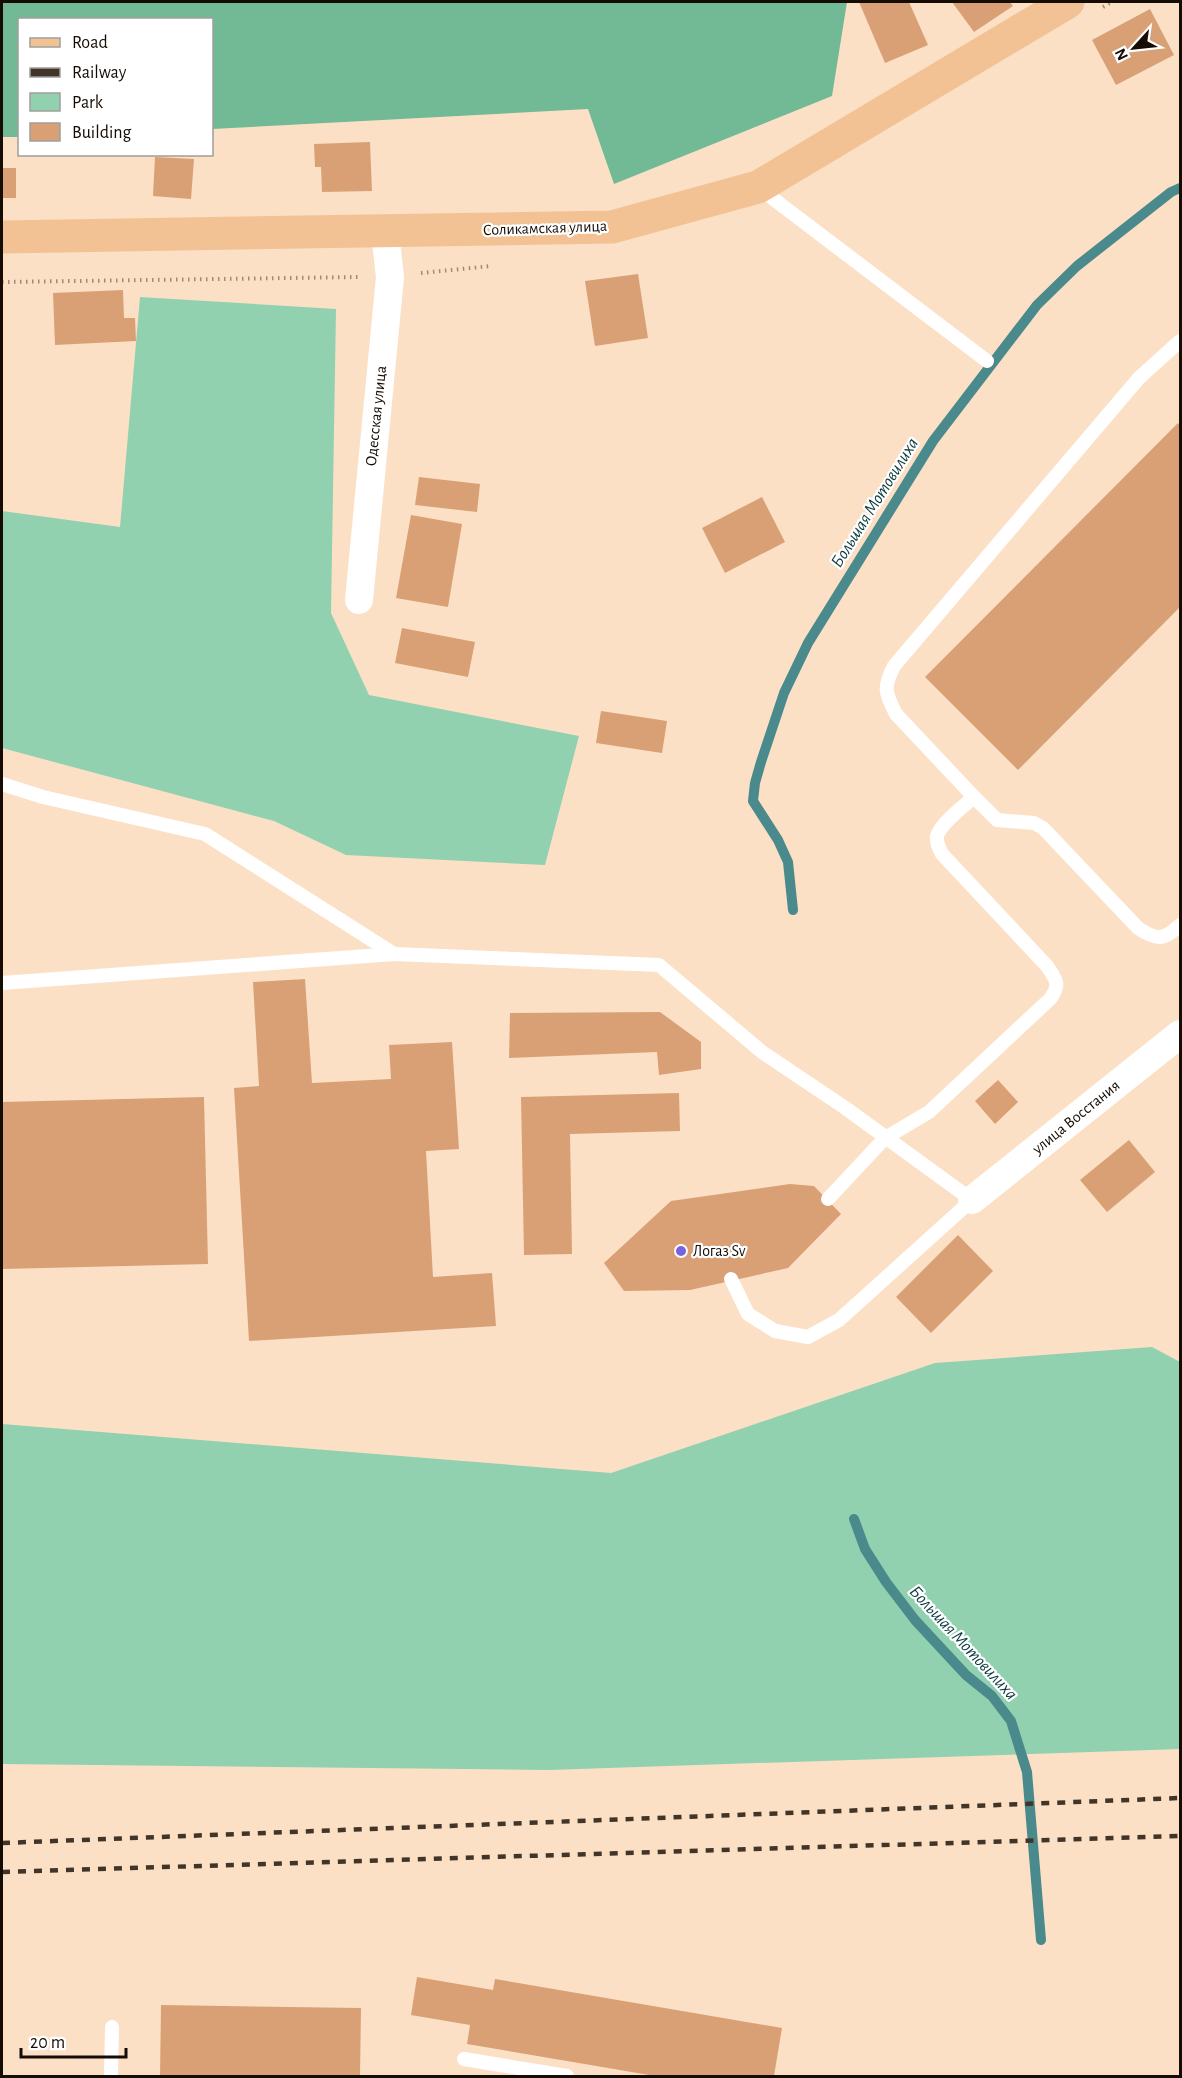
<svg xmlns="http://www.w3.org/2000/svg" width="1182" height="2078" font-family="'Alegreya Sans',sans-serif">
<rect width="100%" height="100%" fill="#fbe0c6"/>
<!-- green -->
<g fill="#91d1b0">
<path d="M 140,297 L 336,309 L 331,613 L 369,695 L 579,736 L 545,865 L 346,855 L 274,821 L 2,748 L 2,511 L 120,527 Z"/>
<path d="M 1152,1347 L 1180,1362 L 1180,1749 L 549,1770 L 2,1764 L 2,1424 L 611,1473 L 935,1363 Z"/>
</g>
<!-- forest -->
<path fill="#72b995" d="M 2,2 L 847,2 L 832,96 L 614,184 L 588,109 L 212,129 L 212,20 L 20,20 L 19,137 L 2,137 Z"/>
<g fill="none" stroke-linecap="round" stroke-linejoin="round">
<!-- stream -->
<g stroke="#4b8a8c" stroke-width="10">
<path d="M 793,910 L 788,862 L 778,840 L 753,801 L 755,783 L 761,762 L 784,693 L 808,643 L 933,441 L 1037,305 L 1077,266 L 1171,192 L 1180,188"/>
<path d="M 854,1519 L 865,1549 L 886,1582 L 915,1620 L 966,1675 L 992,1696 L 1011,1721 L 1027,1772 L 1041,1940"/>
</g>
</g>
<!-- building -->
<g fill="#daa075">
<path d="M 859,2 L 909,2 L 928,45 L 885,63 Z"/>
<path d="M 952,2 L 1010,2 L 1013,6 L 974,32 Z"/>
<path d="M 1150,9 L 1174,55 L 1116,85 L 1092,40 Z"/>
<path d="M 370,142 L 372,191 L 322,192 L 321,167 L 315,167 L 314,144 Z"/>
<path d="M 155,157 L 194,159 L 191,199 L 153,196 Z"/>
<rect x="2" y="168" width="14" height="30"/>
<path d="M 638,274 L 648,338 L 595,346 L 585,281 Z"/>
<path d="M 123,290 L 124,318 L 135,318 L 136,341 L 55,345 L 53,293 Z"/>
<path d="M 1178,423 L 1180,426 L 1180,607 L 1018,770 L 925,677 Z"/>
<path d="M 419,477 L 480,484 L 477,512 L 415,505 Z"/>
<path d="M 762,497 L 785,542 L 725,573 L 702,528 Z"/>
<path d="M 411,515 L 462,524 L 448,607 L 396,598 Z"/>
<path d="M 402,628 L 475,642 L 468,677 L 395,663 Z"/>
<path d="M 601,711 L 667,721 L 662,753 L 596,743 Z"/>
<path d="M 305,979 L 312,1083 L 391,1079 L 389,1045 L 452,1042 L 459,1149 L 426,1151 L 433,1277 L 492,1273 L 496,1326 L 249,1341 L 234,1088 L 259,1086 L 253,982 Z"/>
<path d="M 660,1012 L 701,1042 L 701,1069 L 659,1075 L 657,1052 L 509,1058 L 510,1013 Z"/>
<path d="M 998,1080 L 1018,1102 L 995,1124 L 975,1101 Z"/>
<path d="M 679,1093 L 680,1131 L 570,1134 L 572,1254 L 524,1255 L 521,1097 Z"/>
<path d="M 204,1097 L 208,1264 L 2,1269 L 2,1102 Z"/>
<path d="M 1129,1140 L 1155,1172 L 1107,1212 L 1080,1180 Z"/>
<path d="M 790,1184 L 814,1186 L 841,1214 L 788,1268 L 690,1290 L 624,1291 L 604,1263 L 671,1201 Z"/>
<path d="M 958,1235 L 993,1271 L 931,1333 L 896,1297 Z"/>
<path d="M 417,1977 L 493,1990 L 495,1979 L 782,2028 L 774,2076 L 655,2076 L 467,2044 L 470,2025 L 411,2015 Z"/>
<path d="M 161,2005 L 361,2008 L 360,2076 L 160,2076 Z"/>
</g>
<g fill="none" stroke-linecap="round" stroke-linejoin="round">
<!-- path -->
<g stroke="#9d8a77" stroke-width="4" stroke-dasharray="1.5 4.5" stroke-linecap="butt">
<path d="M 1103,7 L 1112,2"/>
<path d="M 421,273 L 491,266"/>
<path d="M 2,282 L 360,277"/>
</g>
<!-- service -->
<g stroke="#fff" stroke-width="14">
<path d="M 759,188 L 987,361"/>
<path d="M 2,784 L 43,797 L 205,834 L 394,954"/>
<path d="M 974,797 L 896,714 C 885,693 883,687 894,666 L 1139,378 L 1180,341"/>
<path d="M 2,983 L 394,954 L 659,965 L 762,1052 L 844,1107 L 972,1200 L 839,1320 L 808,1337 L 775,1331 L 748,1314 L 731,1279"/>
<path d="M 828,1199 L 885,1138 L 929,1112 L 1050,999 C 1061,984 1056,980 1047,966 L 942,854 C 939,848 936,842 937,836 C 940,824 964,806 974,797 L 997,820 L 1034,823 L 1043,828 L 1138,928 C 1157,941 1164,940 1180,925"/>
<path d="M 464,2059 L 567,2076"/>
<path d="M 111,2076 L 112,2027"/>
</g>
<!-- minor -->
<g stroke="#fff" stroke-width="28">
<path d="M 359,600 L 390,277 L 385,232"/>
<path d="M 972,1200 L 1180,1034"/>
</g>
<!-- primary -->
<path stroke="#f2c294" stroke-width="33" d="M 2,237 L 612,227 L 758,187 L 1068,2"/>
<!-- rail -->
<g stroke="#413529" stroke-width="4.5" stroke-dasharray="8 8" stroke-linecap="butt">
<path d="M 2,1843 L 1180,1798"/>
<path d="M 2,1872 L 1180,1836"/>
</g>
</g>
<!-- markers -->
<circle fill="#7863de" stroke="#fff" stroke-width="2" cx="681" cy="1251" r="6"/>
<g text-anchor="middle" dominant-baseline="central" stroke-width="4.5" stroke-linejoin="round" paint-order="stroke">
<!-- street labels -->
<g font-size="16" fill="#150c04" stroke="#fff">
<text transform="translate(545 228) rotate(-2)">Соликамская улица</text>
<text transform="translate(376 416) rotate(-84)">Одесская улица</text>
<text transform="translate(1076 1117) rotate(-39)">улица Восстания</text>
</g>
<!-- poi labels -->
<g font-size="16" fill="#150c04" stroke="#fff" text-anchor="start">
<text x="693" y="1251">Логаз Sv</text>
</g>
<!-- water labels -->
<g font-size="18" font-style="italic" fill="#0d3b3e" stroke="#fff">
<text transform="translate(875 503) rotate(-58)">Большая Мотовилиха</text>
<text transform="translate(963 1643) rotate(47)">Большая Мотовилиха</text>
</g>
</g>
<!-- border -->
<rect width="1182" height="2078" fill="none" stroke="#150c04" stroke-width="6"/>
<!-- legend -->
<rect x="18" y="18" width="195" height="138" fill="#ffffff" stroke="#a19e9b" stroke-width="1.5"/>
<rect x="30" y="38" width="30" height="9" fill="#f2c294" stroke="#a19e9b" stroke-width="1.5"/>
<text x="72" y="48" font-size="18" fill="#150c04">Road</text>
<rect x="30" y="68" width="30" height="9" fill="#413529" stroke="#a19e9b" stroke-width="1.5"/>
<text x="72" y="78" font-size="18" fill="#150c04">Railway</text>
<rect x="30" y="93" width="30" height="18" fill="#91d1b0" stroke="#a19e9b" stroke-width="1.5"/>
<text x="72" y="108" font-size="18" fill="#150c04">Park</text>
<rect x="30" y="123" width="30" height="18" fill="#daa075" stroke="#a19e9b" stroke-width="1.5"/>
<text x="72" y="138" font-size="18" fill="#150c04">Building</text>
<!-- north arrow -->
<g transform="translate(1134 48) rotate(243)" stroke="#ffffff" stroke-width="4.5" paint-order="stroke">
<path d="M0-4.5L10 22L0 15L-10 22Z" fill="#150c04"/>
<text y="-9" font-size="16" font-weight="bold" text-anchor="middle" fill="#150c04">N</text>
</g>
<!-- scale -->
<path d="M21 2048v9h105v-9" fill="none" stroke="#150c04" stroke-width="3"/>
<text x="30" y="2048" font-size="18" fill="#150c04" stroke="#ffffff" stroke-width="4.5" paint-order="stroke">20 m</text>
</svg>
